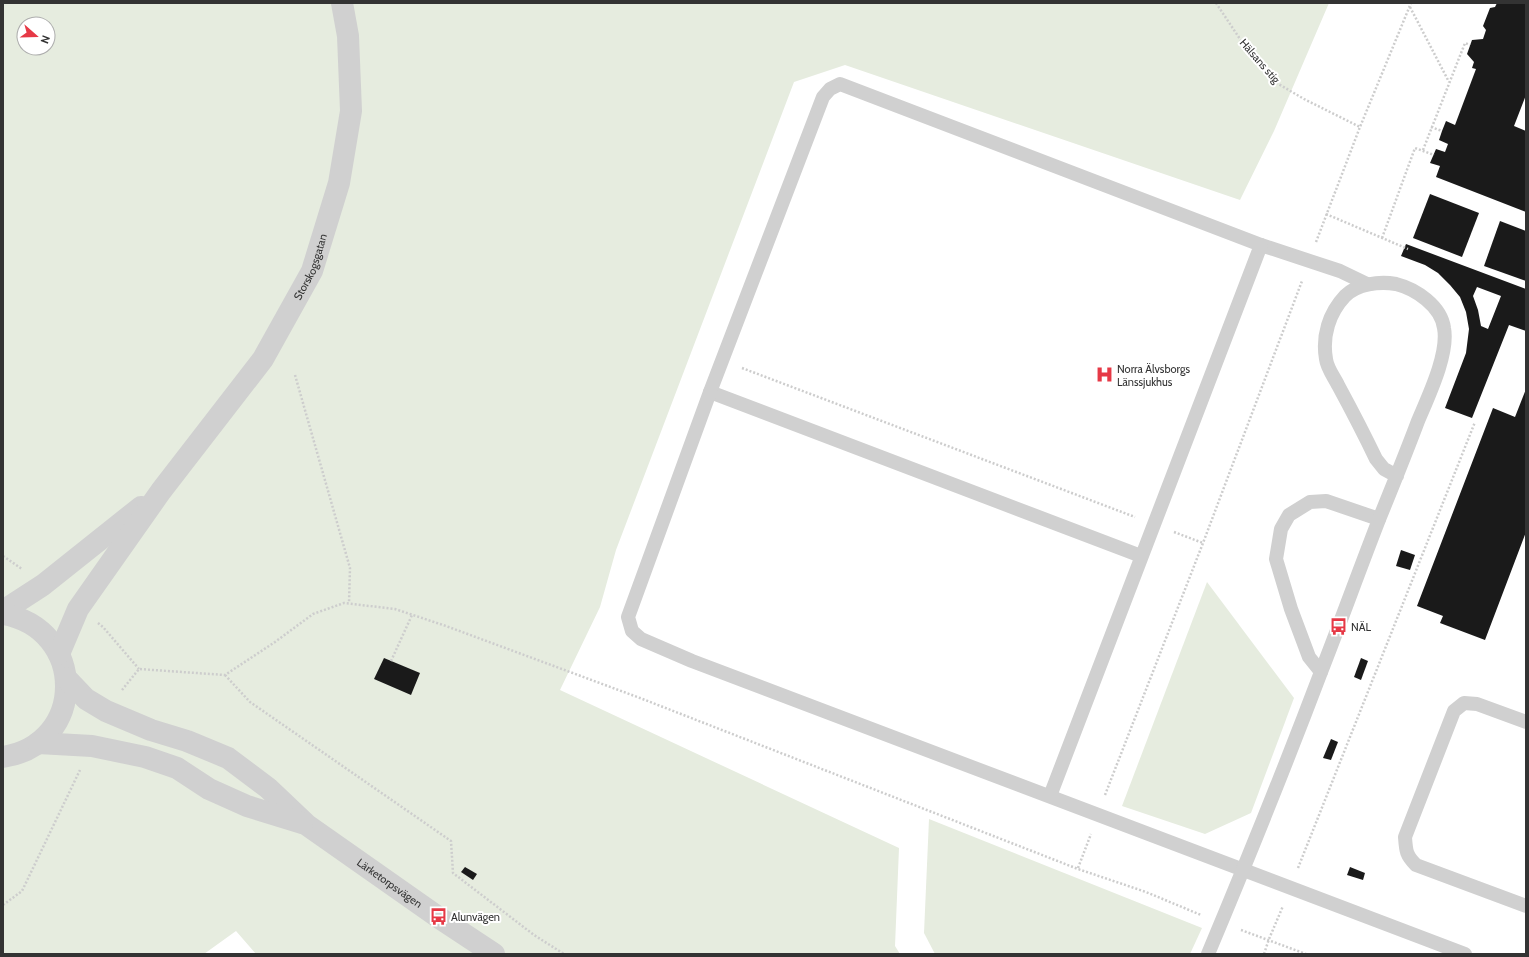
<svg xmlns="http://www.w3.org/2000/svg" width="1529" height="957" font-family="Cabin,sans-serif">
<rect width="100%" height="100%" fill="#fff"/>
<!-- green -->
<g fill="#e6ecdf" fill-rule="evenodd">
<path d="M 3,3 L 1329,3 L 1274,131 L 1240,200 L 845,65 L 794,82 L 616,550 L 600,607 L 560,690 L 899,848 L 895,946 L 900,954 L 256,954 L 236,931 L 204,954 L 3,954 ZM 24,24 L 48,24 L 48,48 L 24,48 Z"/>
<path d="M 1207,582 L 1294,698 L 1251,813 L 1205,834 L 1122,806 Z"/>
<path d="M 929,819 L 1202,928 L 1190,954 L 935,954 L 924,933 Z"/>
</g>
<!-- building -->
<g fill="#1a1a1a" fill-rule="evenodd">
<path d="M 1497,3 L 1526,3 L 1526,95 L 1514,126 L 1526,131 L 1526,212 L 1436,177 L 1440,166 L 1430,163 L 1436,149 L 1445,152 L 1448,144 L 1439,140 L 1442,131 L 1446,121 L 1455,125 L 1476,69 L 1472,68 L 1474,62 L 1467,54 L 1472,40 L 1483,39 L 1486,30 L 1483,26 L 1490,8 L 1495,7 Z"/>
<path d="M 1430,194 L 1479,213 L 1462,257 L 1413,238 Z"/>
<path d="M 1500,221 L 1526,231 L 1526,281 L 1484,266 Z"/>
<path d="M 1406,244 L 1526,289 L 1526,331 L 1509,325 L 1472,418 L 1445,408 L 1466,353 L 1469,329 L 1466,312 L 1460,297 L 1450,285 L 1438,273 L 1425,265 L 1401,256 ZM 1477,287 L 1501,296 L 1488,329 L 1481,326 L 1478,310 L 1473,296 Z"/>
<path d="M 1526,389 L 1526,532 L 1485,640 L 1440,623 L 1443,616 L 1417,606 L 1493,408 L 1515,417 Z"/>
<path d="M 1401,550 L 1415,555 L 1410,570 L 1396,566 Z"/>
<path d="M 384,658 L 420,673 L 411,695 L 374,679 Z"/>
<path d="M 1361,658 L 1368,661 L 1361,680 L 1354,677 Z"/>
<path d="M 1331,739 L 1338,742 L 1331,760 L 1323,758 Z"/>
<path d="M 465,867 L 477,874 L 473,880 L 461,872 Z"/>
<path d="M 1350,867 L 1365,873 L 1363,880 L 1347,875 Z"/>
</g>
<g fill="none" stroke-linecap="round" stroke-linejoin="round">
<!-- path -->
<g stroke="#cdcdcd" stroke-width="2.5" stroke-dasharray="2 2" stroke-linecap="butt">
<path d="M 1216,3 L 1246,48 L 1275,82 L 1304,99 L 1360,127"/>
<path d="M 1410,7 L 1449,82"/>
<path d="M 1431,127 L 1442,131"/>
<path d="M 1423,150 L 1465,43 L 1470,45"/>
<path d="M 1326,214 L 1408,249"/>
<path d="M 1382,238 L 1415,148 L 1434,155"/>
<path d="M 1316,242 L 1360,127 L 1411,3"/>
<path d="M 742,368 L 1135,517"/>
<path d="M 295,375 L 350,568 L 349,603"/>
<path d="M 1174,532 L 1203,543"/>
<path d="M 3,556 L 22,569"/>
<path d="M 98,623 L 103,627 L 139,669"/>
<path d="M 391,661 L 412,615"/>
<path d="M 225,675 L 250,702 L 451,841 L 453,873 L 534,935 L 564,954"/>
<path d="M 122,690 L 139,669 L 225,675 L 275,642 L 313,614 L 344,603 L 395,609 L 446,626 L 640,698 L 1078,869 L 1146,892 L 1201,915"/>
<path d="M 1105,795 L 1203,543 L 1302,281"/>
<path d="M 1078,868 L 1091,834"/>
<path d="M 1298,868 L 1475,422"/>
<path d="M 3,905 L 22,891 L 80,770"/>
<path d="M 1241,930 L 1306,954"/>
<path d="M 1264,954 L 1269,939 L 1283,906"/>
</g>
<!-- service -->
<g stroke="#d0d0d0" stroke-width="14">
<path d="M 1261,245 L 1340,271 L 1367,284"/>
<path d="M 710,392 L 1141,556"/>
<path d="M 1321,672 L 1309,657 L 1291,609 L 1276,559 L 1281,529 L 1289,515 L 1310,502 L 1326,501 L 1379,519"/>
<path d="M 1526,722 L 1477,704 L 1464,703 L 1454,711 L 1405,837 C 1406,851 1406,855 1416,865 L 1526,906"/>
<path d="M 1050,796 L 1261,245 L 840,84 L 830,89 L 823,97 L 710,392 L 628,617 L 632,631 L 641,639 L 692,661 L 1465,954"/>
<path d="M 1208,954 C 1247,861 1285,767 1321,672 C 1341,621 1360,568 1380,517 C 1393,485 1406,453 1418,421 C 1428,397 1449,354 1444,328 C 1441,306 1416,289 1396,284 C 1379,281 1357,284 1345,296 C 1329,313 1322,336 1326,359 C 1327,368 1334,377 1338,385 C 1351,409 1364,434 1376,459 L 1384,469 L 1397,476"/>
</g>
<!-- minor -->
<g stroke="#d0d0d0" stroke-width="22">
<path d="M 3,611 L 43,585 L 141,507"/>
<path d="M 3,614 C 87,629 87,744 3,757"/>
<path id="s1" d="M 59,654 L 78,609 L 161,491 L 263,359 L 312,271 L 339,183 L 351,111 L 348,36 L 342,3"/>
<path id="s2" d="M 66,678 L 86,699 L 106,711 L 151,730 L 187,741 L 228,758 L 268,788 L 307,825 L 438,917 L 494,954"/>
<path d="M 38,743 L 92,746 L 145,757 L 177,768 L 209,789 L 247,806 L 302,823"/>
</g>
</g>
<!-- icons -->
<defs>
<symbol id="hospital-bare" viewBox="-9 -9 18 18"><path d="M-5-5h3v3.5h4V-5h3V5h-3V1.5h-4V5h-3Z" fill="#e63946" stroke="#fff" stroke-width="2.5" paint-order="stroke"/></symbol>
<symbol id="bus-bare" viewBox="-9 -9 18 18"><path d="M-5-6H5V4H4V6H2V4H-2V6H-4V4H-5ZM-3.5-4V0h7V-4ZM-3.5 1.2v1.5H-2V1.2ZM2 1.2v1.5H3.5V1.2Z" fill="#e63946" stroke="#fff" stroke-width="2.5" paint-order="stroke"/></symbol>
</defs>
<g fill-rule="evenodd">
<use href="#hospital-bare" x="1092" y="362" width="25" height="25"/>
<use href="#bus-bare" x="1326" y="614" width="25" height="25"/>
<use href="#bus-bare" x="426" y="904" width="25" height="25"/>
</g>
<g text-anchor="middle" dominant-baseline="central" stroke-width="4" stroke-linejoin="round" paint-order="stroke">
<!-- street labels -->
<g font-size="11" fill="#333" stroke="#fff">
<text transform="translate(1260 61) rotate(49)">Hälsans stig</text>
<text stroke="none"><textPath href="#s1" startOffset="464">Storskogsgatan</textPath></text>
<text stroke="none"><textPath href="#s2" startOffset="388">Lärketorpsvägen</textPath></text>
</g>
<!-- poi labels -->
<g font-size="11" fill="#333" stroke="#fff" text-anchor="start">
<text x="1117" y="369">Norra Älvsborgs<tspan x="1117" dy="13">Länssjukhus</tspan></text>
<text x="1351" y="627">NÄL</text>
<text x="451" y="917">Alunvägen</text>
</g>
</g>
<!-- border -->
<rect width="1529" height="957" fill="none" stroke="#333333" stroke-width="8"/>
<!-- north arrow -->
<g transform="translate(36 36) rotate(110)"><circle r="19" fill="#ffffff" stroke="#adadad"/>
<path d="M0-3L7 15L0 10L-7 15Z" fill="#e63946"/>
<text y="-6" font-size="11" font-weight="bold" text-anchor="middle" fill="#333333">N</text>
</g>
</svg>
